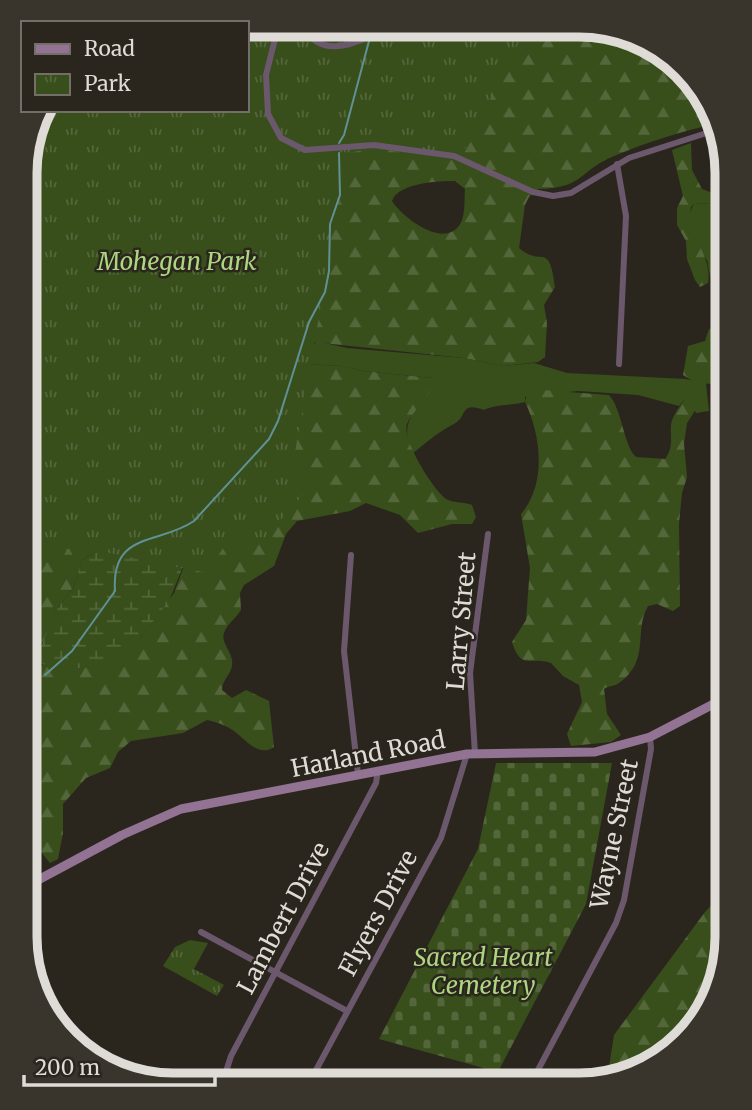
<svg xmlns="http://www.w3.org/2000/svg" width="752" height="1110" font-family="Merriweather,serif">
<defs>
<pattern id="forest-firs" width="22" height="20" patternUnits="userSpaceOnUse" patternTransform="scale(1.75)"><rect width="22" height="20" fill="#384e1b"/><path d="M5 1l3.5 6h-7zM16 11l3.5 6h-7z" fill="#54673b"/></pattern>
<pattern id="wetland-marsh" width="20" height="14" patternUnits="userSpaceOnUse" patternTransform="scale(1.75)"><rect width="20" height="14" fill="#384e1b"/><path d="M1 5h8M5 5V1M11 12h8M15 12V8" fill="none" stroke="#54673b"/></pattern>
<pattern id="cemetery-stones" width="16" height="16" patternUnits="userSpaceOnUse" patternTransform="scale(1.75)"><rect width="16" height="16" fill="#384e1b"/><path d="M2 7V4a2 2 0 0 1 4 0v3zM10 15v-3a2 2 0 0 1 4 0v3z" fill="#54673b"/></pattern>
<pattern id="park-tufts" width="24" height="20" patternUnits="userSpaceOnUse" patternTransform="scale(1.75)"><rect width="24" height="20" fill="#384e1b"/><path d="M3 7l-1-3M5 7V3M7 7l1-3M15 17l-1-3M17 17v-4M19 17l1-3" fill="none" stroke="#54673b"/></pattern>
</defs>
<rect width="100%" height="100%" fill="#2b261d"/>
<!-- grass -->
<g fill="#384e1b">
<path d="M 727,202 L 727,354 C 715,341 722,329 720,313 C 719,297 710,281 708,265 C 708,259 703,256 700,251 C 693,240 686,214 694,204 Z"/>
<path d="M 316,341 L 347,348 L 464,358 L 504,366 L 534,363 L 567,373 L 686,379 L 706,383 L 709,411 L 696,413 L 689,399 L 685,399 L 679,406 L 638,395 L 578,391 L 525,397 L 525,402 C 510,406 498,404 484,410 C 459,401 468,417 454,424 C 435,434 430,440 413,453 C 395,418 423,410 432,378 L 363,371 L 342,366 L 304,364 Z"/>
</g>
<!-- forest -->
<g fill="url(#forest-firs)" fill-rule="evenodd">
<path d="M 608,27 L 670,55 L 716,115 L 718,123 C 683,131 647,142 614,156 C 578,171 585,188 538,189 L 529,197 L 525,205 L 519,248 C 542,268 549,240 555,287 L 544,305 L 547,323 L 545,357 L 538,362 L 504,366 L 464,358 L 303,341 L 40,110 L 247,110 L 247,31 ZM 455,181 L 465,189 C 464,201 466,218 458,227 C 441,247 402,217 392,201 C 398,183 437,181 455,181 Z"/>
<path d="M 691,143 L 692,170 L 702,189 L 710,192 L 727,190 L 727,202 L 694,204 L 691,207 C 688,237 713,257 708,283 L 700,287 L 695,280 L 687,259 L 686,241 L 677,225 L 677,208 L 683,196 L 672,150 Z"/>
<path d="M 26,268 L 119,537 L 82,560 L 73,588 L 57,609 L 48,633 L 36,652 L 39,665 L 76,666 L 131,645 L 141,637 L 174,593 L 191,547 L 304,364 L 342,366 L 363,371 L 432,378 C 434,396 413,409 407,424 C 401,438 433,490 446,499 C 453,503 464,502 472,505 L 476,517 L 472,524 L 452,524 L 418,533 L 400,515 L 366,503 L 350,511 L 297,521 L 286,534 L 274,566 L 244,585 L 240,593 L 241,610 C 236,618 227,624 224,633 C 220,643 234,653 232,665 C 231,675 222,680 222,690 L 232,698 L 246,690 L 269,701 L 274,747 C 259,758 245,739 234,731 C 226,725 216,722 207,720 L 183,733 L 131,741 L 118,752 L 110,768 L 86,778 L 63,804 L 63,833 L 58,859 L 50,863 L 34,843 L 25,812 Z"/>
<path d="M 713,328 L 727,354 L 727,394 L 719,385 L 694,382 L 683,375 L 688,346 L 705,341 L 709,329 Z"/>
<path d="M 528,389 L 609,395 C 622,409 624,447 636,457 L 665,459 C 674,447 670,438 671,425 C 672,416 680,406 685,399 L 689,399 L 696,409 L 687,423 L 684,444 L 687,477 L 682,493 L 679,524 L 680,606 L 673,611 L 657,604 L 648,606 C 633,632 651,660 619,683 C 614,687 609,685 604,689 L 607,714 L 621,735 L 611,742 L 571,746 L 567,734 L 582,702 L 579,685 L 563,676 L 551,663 C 530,656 521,671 512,642 L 526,620 L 530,568 L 521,514 C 547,484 541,435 525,402 Z"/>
<path d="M 727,889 L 727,948 L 697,1027 L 637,1074 L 607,1080 L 614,1035 L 705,912 Z"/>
</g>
<!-- wetland -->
<path fill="url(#wetland-marsh)" d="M 119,537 L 191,547 L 169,601 L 141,637 L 112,664 C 98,669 44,671 35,660 L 57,609 L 73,588 L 82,560 Z"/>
<!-- cemetery -->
<path fill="url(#cemetery-stones)" d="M 496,763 L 612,763 L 586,904 L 498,1072 L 379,1039 L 478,849 Z"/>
<!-- park -->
<g fill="url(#park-tufts)">
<path d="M 526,28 L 459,161 L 373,148 L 344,154 L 324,288 L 292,469 L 320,476 L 251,553 L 231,536 L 207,573 L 71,545 L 58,563 L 25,561 L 26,153 L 40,110 L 247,110 L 247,31 Z"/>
<path d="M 190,940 L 208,943 L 194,969 L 224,985 L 217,996 L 163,966 L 175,947 Z"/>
</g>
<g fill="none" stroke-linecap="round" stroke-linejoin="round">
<!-- stream -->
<g stroke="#5f9195" stroke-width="2">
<path d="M 367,33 L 367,30"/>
<path d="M 339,143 L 344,135 L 369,41"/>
<path d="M 45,675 L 72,651 L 115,591 C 111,531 159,545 194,521 L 269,439 L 278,421 L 309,322 L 325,292 L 329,271 L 330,224 L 340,195 L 339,153"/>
</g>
<!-- minor -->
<g stroke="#6b586c" stroke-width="6">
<path d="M 277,31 L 266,75 L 268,114 L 281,138 L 305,150 L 374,145 L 454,156 L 533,192 L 553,196 L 571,193 L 629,158 L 719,129"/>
<path d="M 307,31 C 323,59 360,42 382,30"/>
<path d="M 617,164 L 626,216 L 619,364"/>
<path d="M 351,555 L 344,651 L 358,774"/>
<path d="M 475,754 L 470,673 L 488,534"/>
<path d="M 718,900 L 727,889"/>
<path d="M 201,932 L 347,1011"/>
<path d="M 222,1084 L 231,1056 L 376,783 L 378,770"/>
<path d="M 308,1085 L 441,838 L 467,754"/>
<path d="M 530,1085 L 616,923 L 624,900 L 651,749 L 650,737"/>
</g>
<!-- secondary -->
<path stroke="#927394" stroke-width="9" d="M 25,887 L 122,835 L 181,809 L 467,754 L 595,752 L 650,737 L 727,697"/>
</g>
<g text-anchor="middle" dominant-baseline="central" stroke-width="5" stroke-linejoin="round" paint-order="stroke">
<!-- park labels -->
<g font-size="24" font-style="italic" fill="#add681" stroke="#2b261d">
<text x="177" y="261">Mohegan Park</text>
<text x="483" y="957">Sacred Heart<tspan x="483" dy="28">Cemetery</tspan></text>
</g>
<!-- street labels -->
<g font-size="24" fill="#dfdbd6" stroke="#2b261d">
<text transform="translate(461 621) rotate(-85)">Larry Street</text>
<text transform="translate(368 754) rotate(-11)">Harland Road</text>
<text transform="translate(614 834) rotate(-78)">Wayne Street</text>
<text transform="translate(378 913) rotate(-62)">Flyers Drive</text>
<text transform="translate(283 918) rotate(-62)">Lambert Drive</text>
</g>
</g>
<!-- crop -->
<path d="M0 0H752V1110H0ZM173 37H579A136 136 0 0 1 715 173V937A136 136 0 0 1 579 1073H173A136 136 0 0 1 37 937V173A136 136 0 0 1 173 37Z" fill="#39342c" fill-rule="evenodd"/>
<path fill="none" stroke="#dfdbd6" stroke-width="9" d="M173 37H579A136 136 0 0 1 715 173V937A136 136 0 0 1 579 1073H173A136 136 0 0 1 37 937V173A136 136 0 0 1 173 37Z"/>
<!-- legend -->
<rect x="21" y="21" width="228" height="91" fill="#2b261d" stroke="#736e67" stroke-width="2"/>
<rect x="35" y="44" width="35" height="10" fill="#927394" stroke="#736e67" stroke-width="2"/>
<text x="84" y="56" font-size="21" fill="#dfdbd6">Road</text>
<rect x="35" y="74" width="35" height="21" fill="url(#park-tufts)" stroke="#736e67" stroke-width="2"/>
<text x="84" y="91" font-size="21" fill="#dfdbd6">Park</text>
<!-- scale -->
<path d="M24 1075v10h191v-10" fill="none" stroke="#dfdbd6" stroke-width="3.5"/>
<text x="35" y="1075" font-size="21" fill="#dfdbd6" stroke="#2b261d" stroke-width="5" paint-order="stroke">200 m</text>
</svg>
